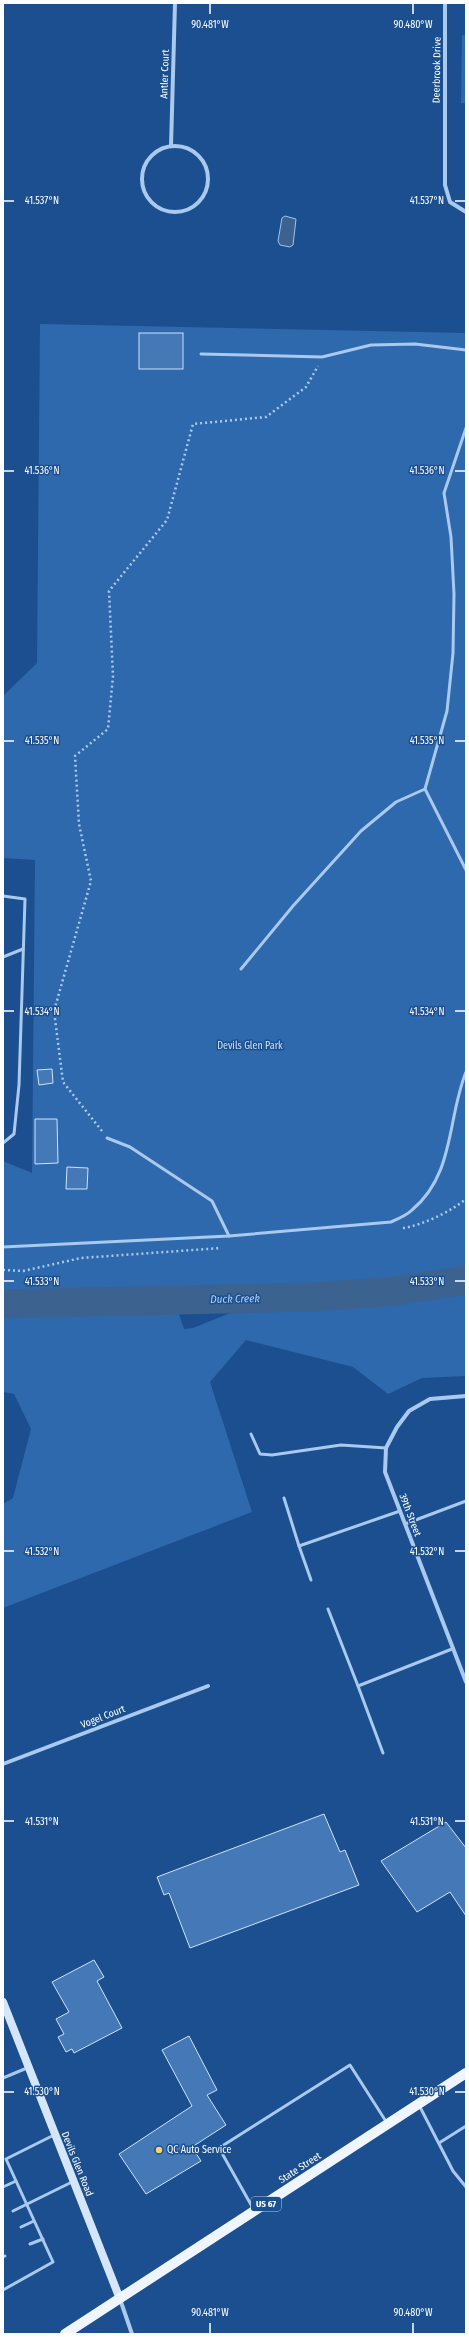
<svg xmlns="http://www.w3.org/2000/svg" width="469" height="2337" font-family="'Fira Sans Condensed',sans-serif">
<rect width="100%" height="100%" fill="#1b4f8f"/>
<!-- green -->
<g fill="#2e69ad" fill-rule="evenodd">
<path d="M 462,35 L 466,35 L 466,103 L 461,103 Z"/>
<path d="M 40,324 L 466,333 L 466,1376 L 422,1378 L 388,1394 L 353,1367 L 246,1340 L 210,1382 L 252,1512 L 3,1608 L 3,1504 L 13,1498 L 31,1429 L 14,1394 L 3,1392 L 3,1161 L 32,1173 L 35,860 L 3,858 L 3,696 L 37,663 ZM 265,1298 L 277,1308 L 235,1311 L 193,1328 L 184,1329 L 179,1314 Z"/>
</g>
<!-- water -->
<path fill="#3c6290" stroke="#9cc4f0" d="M 285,216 L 296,219 L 293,245 L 290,247 L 280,245 L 278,241 L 282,218 Z"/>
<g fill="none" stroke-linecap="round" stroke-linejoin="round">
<!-- river -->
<path stroke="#3c6290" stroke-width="29" d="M 3,1304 L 315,1297 L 396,1291 L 466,1280"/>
</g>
<!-- building -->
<g fill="#4478b7" stroke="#cfe3fa">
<rect x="139" y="333" width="44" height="36"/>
<path d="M 52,1069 L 53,1083 L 39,1085 L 37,1070 Z"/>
<path d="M 35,1119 L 57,1119 L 58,1163 L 35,1164 Z"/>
<path d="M 67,1167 L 88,1168 L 87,1189 L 66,1189 Z"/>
<path d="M 324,1814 L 340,1852 L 345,1850 L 359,1885 L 190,1948 L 169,1893 L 164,1895 L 157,1877 Z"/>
<path d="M 446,1822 L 466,1848 L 466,1916 L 450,1892 L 417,1912 L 381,1861 Z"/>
<path d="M 94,1960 L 104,1977 L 97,1981 L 122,2028 L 74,2053 L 72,2049 L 66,2052 L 58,2037 L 64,2034 L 56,2019 L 69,2012 L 52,1982 Z"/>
<path d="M 189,2036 L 217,2090 L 207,2095 L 226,2125 L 192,2147 L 201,2161 L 146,2194 L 119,2154 L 192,2106 L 162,2050 Z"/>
</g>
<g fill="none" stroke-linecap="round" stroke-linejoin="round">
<!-- path -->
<g stroke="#a9c9ee" stroke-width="2.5" stroke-dasharray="2 3" stroke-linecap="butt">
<path d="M 102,1131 L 63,1082 L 54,1011 L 91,881 L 79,824 L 75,756 L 108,729 L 113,676 L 109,591 L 167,520 L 193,424 L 266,417 L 306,387 L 318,366"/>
<path d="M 403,1228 C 423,1225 450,1212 466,1199"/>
<path d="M 3,1270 L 23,1271 L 81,1258 L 221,1248"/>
</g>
<!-- service -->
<g stroke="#a9c9ee" stroke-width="3">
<path d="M 201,354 L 322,357 L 371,345 L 415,344 L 466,350"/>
<path d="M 466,428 L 444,493 L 451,537 L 454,594 L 453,653 L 447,711 L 425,789 L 466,870"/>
<path d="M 3,896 L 25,899 L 19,1085 L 14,1134 L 3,1143"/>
<path d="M 3,957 L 23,949"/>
<path d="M 241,969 L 293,906 L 361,831 L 396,802 L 425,789"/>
<path d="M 107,1138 L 130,1147 L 212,1201 L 229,1236"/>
<path d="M 3,1247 L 229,1236 L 391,1222 C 398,1219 407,1215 412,1210 C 455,1174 447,1119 466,1072"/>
<path d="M 251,1434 L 260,1454 L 272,1455 L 341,1445 L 386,1448"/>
<path d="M 284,1498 L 299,1546 L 400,1511"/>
<path d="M 405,1524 L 466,1501"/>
<path d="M 299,1546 L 311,1580"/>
<path d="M 328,1609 L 358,1686 L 452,1649"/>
<path d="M 358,1686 L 383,1753"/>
<path d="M 3,2078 L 27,2068"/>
<path d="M 419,2105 L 453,2171 L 466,2187"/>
<path d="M 439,2143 L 466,2126"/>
<path d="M 3,2187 L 16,2181"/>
<path d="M 254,2210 L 219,2148 L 350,2065 L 387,2123"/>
<path d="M 13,2211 L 72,2182"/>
<path d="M 21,2227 L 34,2221"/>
<path d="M 30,2244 L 43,2239"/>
<path d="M 3,2257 L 5,2256"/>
<path d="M 3,2290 L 53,2262 L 6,2159 L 54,2135"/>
</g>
<!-- minor -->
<g stroke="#a9c9ee" stroke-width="4">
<path d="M 445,3 L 445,185 L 450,202 L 466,212"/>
<circle cx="175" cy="179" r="33"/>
<path d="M 171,146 L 175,3"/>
<path d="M 466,1396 L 430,1399 L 409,1411 L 397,1427 L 386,1448 L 385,1472 L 466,1682"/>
<path d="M 3,1764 L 208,1686"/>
<path d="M 120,2299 L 132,2334"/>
</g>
<!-- secondary -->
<path stroke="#d6e6fa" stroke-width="8" d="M 3,2002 L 120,2299"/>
<!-- primary -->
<path stroke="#f0f6ff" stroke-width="10" d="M 65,2334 L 466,2073"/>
</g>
<!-- ticks -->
<path fill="none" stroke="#fff" stroke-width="1.5" d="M 210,4 L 210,14M 413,4 L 413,14M 4,201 L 14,201M 455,201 L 465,201M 4,471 L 14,471M 455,471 L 465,471M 4,741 L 14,741M 455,741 L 465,741M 4,1011 L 14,1011M 455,1011 L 465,1011M 4,1281 L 14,1281M 455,1281 L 465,1281M 4,1551 L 14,1551M 455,1551 L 465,1551M 4,1821 L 14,1821M 455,1821 L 465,1821M 4,2092 L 14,2092M 455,2092 L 465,2092M 210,2323 L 210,2333M 413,2323 L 413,2333"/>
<!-- markers -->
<circle fill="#ffd166" stroke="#1b4f8f" stroke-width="1.5" cx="159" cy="2150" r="4"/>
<g text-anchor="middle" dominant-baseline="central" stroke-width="3" stroke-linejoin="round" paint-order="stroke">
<!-- shield labels -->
<rect fill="#1b4f8f" stroke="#bbcadd" stroke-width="1" x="251" y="2197" width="30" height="14" rx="3"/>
<g font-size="9" font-weight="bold" fill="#fff">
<text x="266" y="2204">US 67</text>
</g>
<!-- street labels -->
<g font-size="10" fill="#fff" stroke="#1b4f8f">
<text transform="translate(437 70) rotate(-89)">Deerbrook Drive</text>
<text transform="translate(165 74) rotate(-88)">Antler Court</text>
<text transform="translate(410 1515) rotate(69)">39th Street</text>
<text transform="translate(103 1717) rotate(-21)">Vogel Court</text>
<text transform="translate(77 2164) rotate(68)">Devils Glen Road</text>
<text transform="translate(300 2168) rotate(-33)">State Street</text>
</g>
<!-- park labels -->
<g font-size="10" fill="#cfe3fa" stroke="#1b4f8f">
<text x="250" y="1046">Devils Glen Park</text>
</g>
<!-- poi labels -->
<g font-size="10" fill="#fff" stroke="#1b4f8f" text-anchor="start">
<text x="167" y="2150">QC Auto Service</text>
</g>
<!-- water labels -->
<g font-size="11" font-style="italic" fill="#b5d3f5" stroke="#1b4f8f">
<text transform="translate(235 1299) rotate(-1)">Duck Creek</text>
</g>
</g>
<g font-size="10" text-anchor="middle" fill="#fff" stroke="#1b4f8f" stroke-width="3" stroke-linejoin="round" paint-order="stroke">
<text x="210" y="28">90.481°W</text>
<text x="413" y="28">90.480°W</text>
<text x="42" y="204">41.537°N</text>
<text x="427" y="204">41.537°N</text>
<text x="42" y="474">41.536°N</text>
<text x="427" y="474">41.536°N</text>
<text x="42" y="744">41.535°N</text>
<text x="427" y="744">41.535°N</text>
<text x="42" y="1015">41.534°N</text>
<text x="427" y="1015">41.534°N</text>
<text x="42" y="1285">41.533°N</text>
<text x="427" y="1285">41.533°N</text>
<text x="42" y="1555">41.532°N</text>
<text x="427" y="1555">41.532°N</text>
<text x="42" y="1825">41.531°N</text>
<text x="427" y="1825">41.531°N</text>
<text x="42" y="2095">41.530°N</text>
<text x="427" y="2095">41.530°N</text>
<text x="210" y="2316">90.481°W</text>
<text x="413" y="2316">90.480°W</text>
</g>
<!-- border -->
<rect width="469" height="2337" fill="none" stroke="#ffffff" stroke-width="8"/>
</svg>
